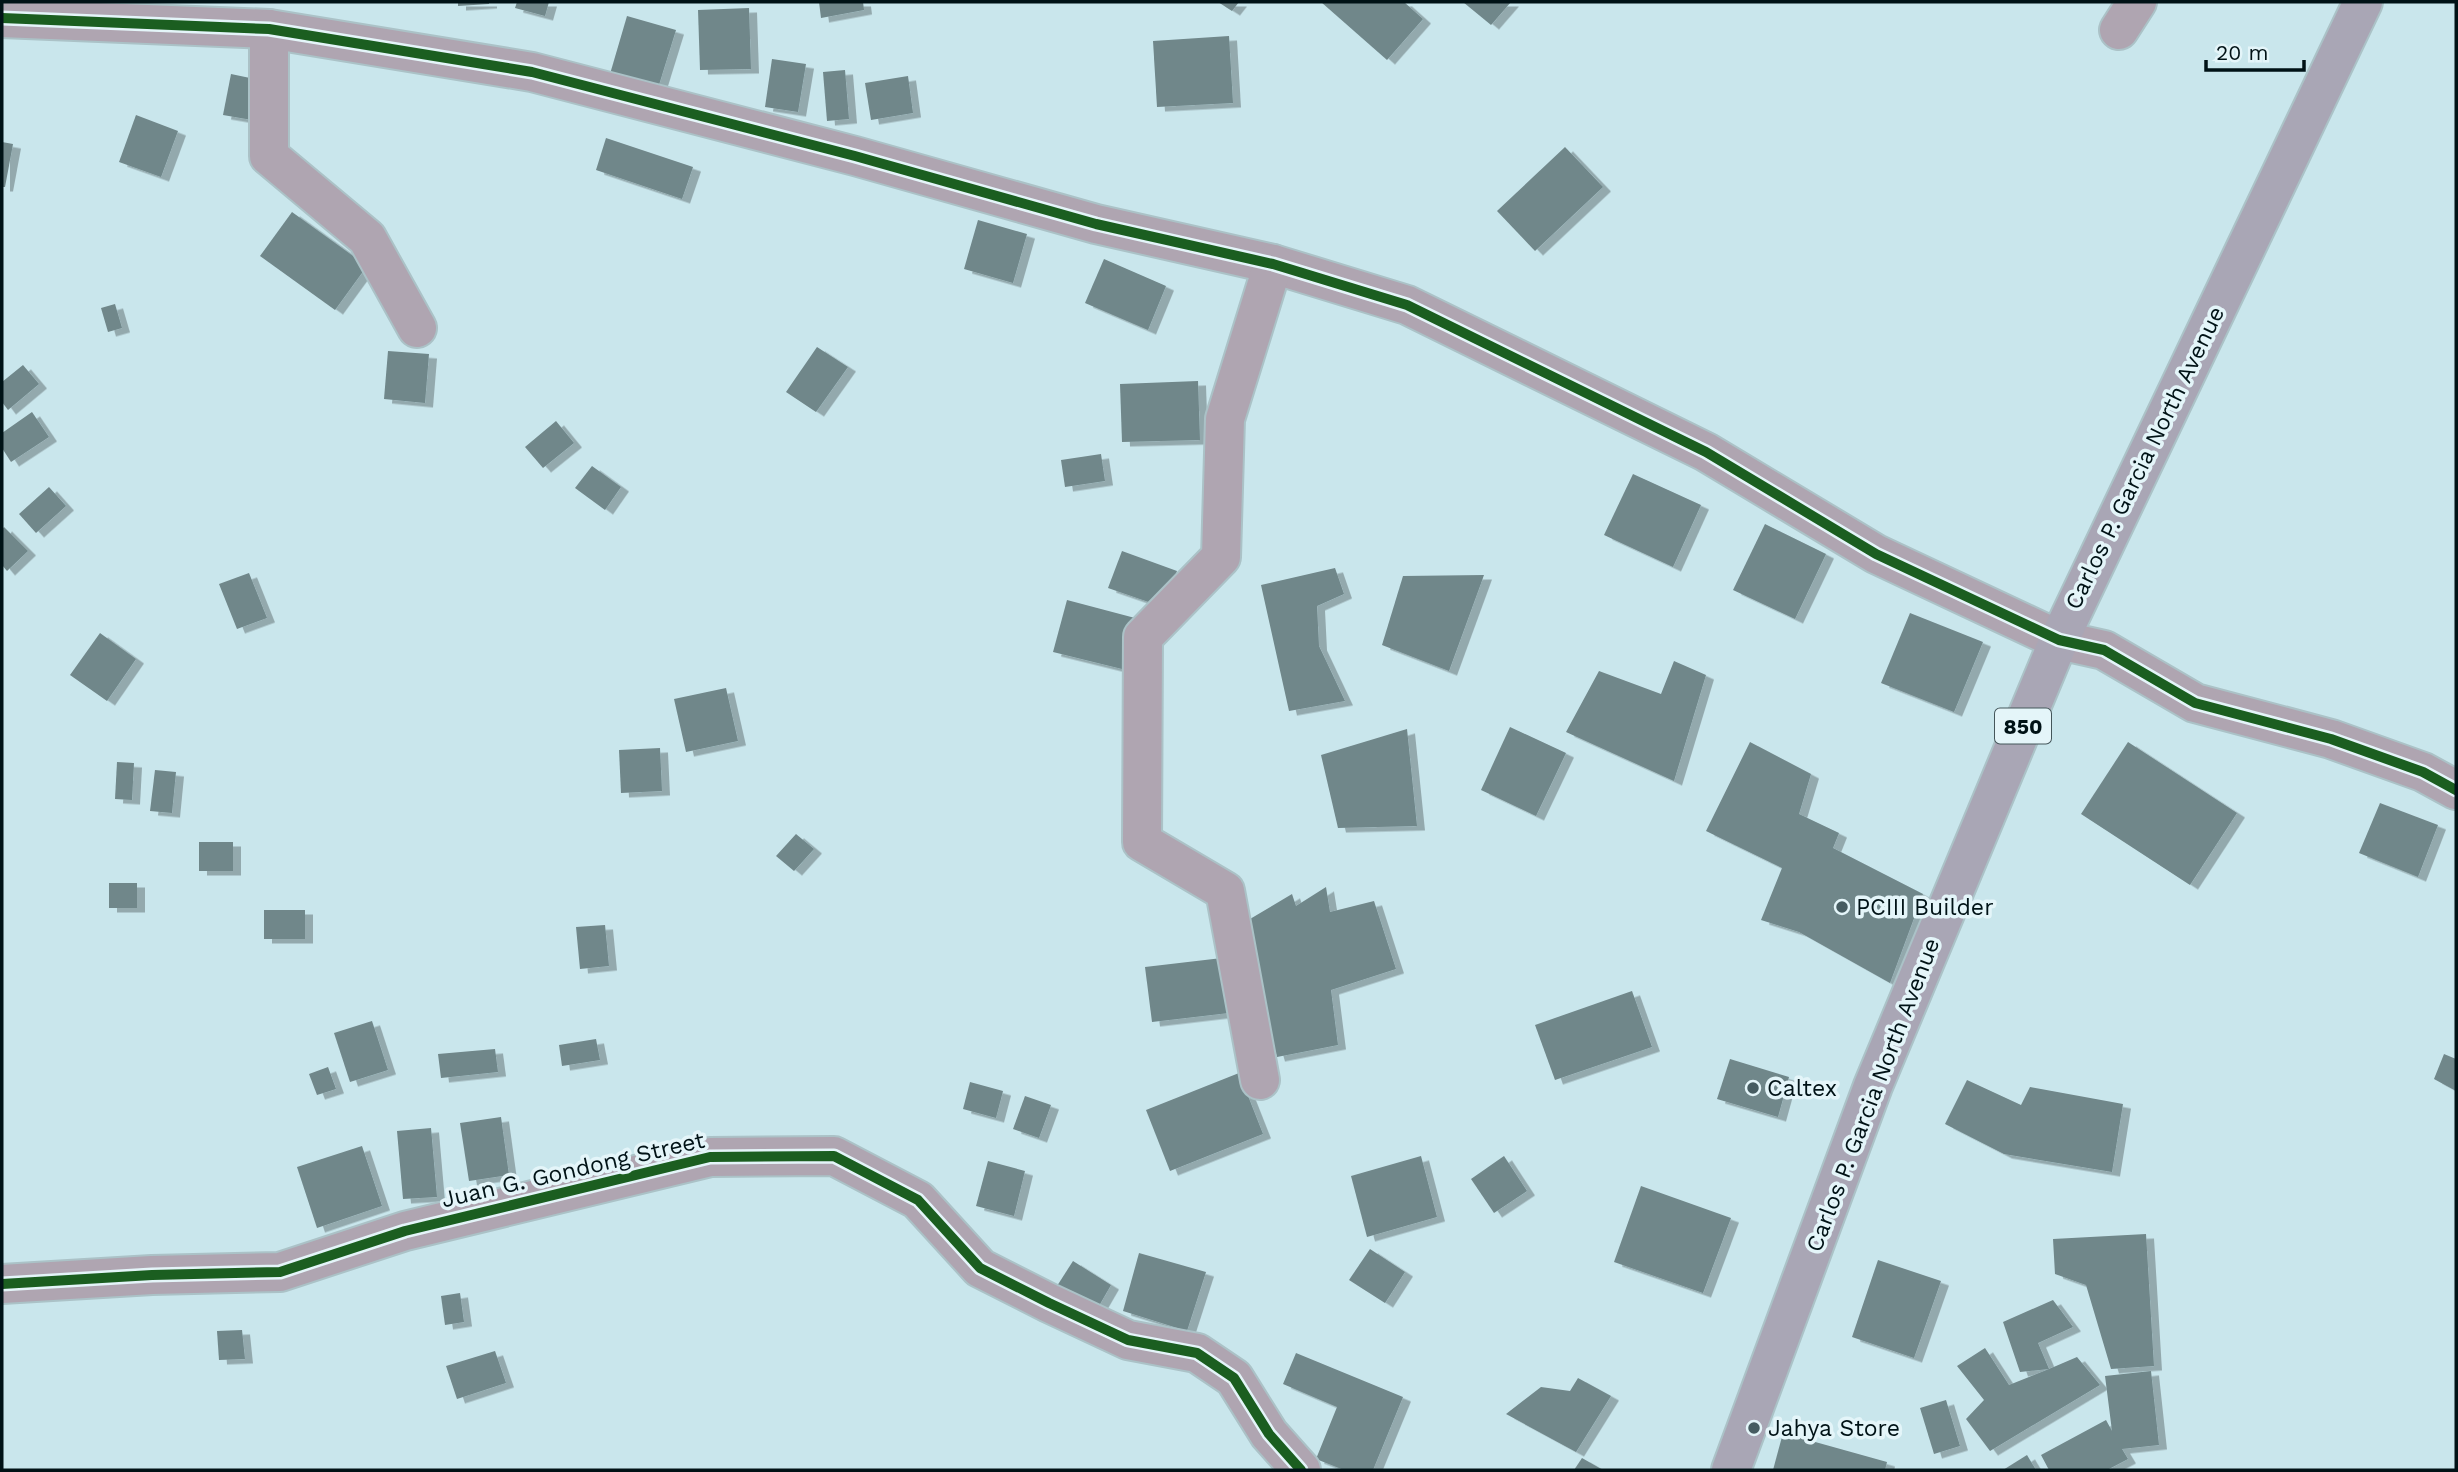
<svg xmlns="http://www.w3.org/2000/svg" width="2458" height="1472" font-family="'Work Sans',sans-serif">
<defs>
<filter id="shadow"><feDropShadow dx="8" dy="4.5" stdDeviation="0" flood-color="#0004"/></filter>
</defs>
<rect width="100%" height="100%" fill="#c9e6ec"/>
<!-- building -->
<g fill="#70878a" filter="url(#shadow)">
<path d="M 458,2 L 489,2 L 489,4 L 458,6 Z"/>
<path d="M 517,2 L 549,2 L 545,16 L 515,8 Z"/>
<path d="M 819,2 L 863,2 L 864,10 L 821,18 Z"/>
<path d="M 1218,2 L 1239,2 L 1232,11 Z"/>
<path d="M 1321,2 L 1404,2 L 1423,19 L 1387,60 Z"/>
<path d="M 1463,2 L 1511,2 L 1491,25 Z"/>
<path d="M 749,8 L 751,69 L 700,70 L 698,10 Z"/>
<path d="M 627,16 L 676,30 L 658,88 L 610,74 Z"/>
<path d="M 1229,36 L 1233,103 L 1157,107 L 1153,41 Z"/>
<path d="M 772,59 L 806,64 L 798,112 L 765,107 Z"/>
<path d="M 845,70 L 849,119 L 827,121 L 823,72 Z"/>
<path d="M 231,74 L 260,80 L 252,120 L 223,115 Z"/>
<path d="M 908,76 L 913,113 L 871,120 L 865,83 Z"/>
<path d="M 136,115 L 178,131 L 161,177 L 119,162 Z"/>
<path d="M 606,138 L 693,167 L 682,199 L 596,170 Z"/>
<path d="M 2,142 L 13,144 L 5,187 L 2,187 Z"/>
<path d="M 1565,147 L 1603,187 L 1535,251 L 1497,211 Z"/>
<path d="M 292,212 L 367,266 L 335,310 L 260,256 Z"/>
<path d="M 978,220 L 1027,234 L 1013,283 L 964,269 Z"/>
<path d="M 1104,259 L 1166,286 L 1148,330 L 1085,303 Z"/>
<path d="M 115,304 L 122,328 L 108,332 L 101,308 Z"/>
<path d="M 817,347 L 848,367 L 816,412 L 786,392 Z"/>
<path d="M 388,351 L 429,354 L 425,403 L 384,399 Z"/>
<path d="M 23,365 L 39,384 L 8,410 L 2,402 L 2,382 Z"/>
<path d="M 1198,381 L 1200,440 L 1122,442 L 1120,384 Z"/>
<path d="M 32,412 L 49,437 L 11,462 L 2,448 L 2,433 Z"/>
<path d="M 556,421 L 574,443 L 543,468 L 525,447 Z"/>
<path d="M 1101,454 L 1105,481 L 1065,487 L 1061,460 Z"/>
<path d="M 592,466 L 621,487 L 605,510 L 575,488 Z"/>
<path d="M 1633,474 L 1701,505 L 1673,567 L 1604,535 Z"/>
<path d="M 49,487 L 66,506 L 36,533 L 19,514 Z"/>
<path d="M 1765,524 L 1826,554 L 1795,619 L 1733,590 Z"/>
<path d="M 4,527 L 28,551 L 7,571 L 2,565 L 2,530 Z"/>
<path d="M 1122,551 L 1177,571 L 1163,607 L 1108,588 Z"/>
<path d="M 1335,568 L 1344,594 L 1317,606 L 1319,646 L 1345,701 L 1289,711 L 1261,585 Z"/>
<path d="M 249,573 L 267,618 L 237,629 L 219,584 Z"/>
<path d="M 1484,575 L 1449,671 L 1382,645 L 1403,576 Z"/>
<path d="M 1067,600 L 1135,618 L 1122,669 L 1053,652 Z"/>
<path d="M 1910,613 L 1983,642 L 1954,712 L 1881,683 Z"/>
<path d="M 100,633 L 136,659 L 107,701 L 70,675 Z"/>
<path d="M 1674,661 L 1706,675 L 1674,781 L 1566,732 L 1599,671 L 1661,694 Z"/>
<path d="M 726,688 L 738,741 L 686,752 L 674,699 Z"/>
<path d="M 1510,727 L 1566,753 L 1536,816 L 1481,790 Z"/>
<path d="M 1407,729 L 1417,826 L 1338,828 L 1321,755 Z"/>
<path d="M 1750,742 L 1811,774 L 1799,814 L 1839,833 L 1833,848 L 1923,894 L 1890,983 L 1799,932 L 1761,920 L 1782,868 L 1706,831 Z"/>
<path d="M 2128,742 L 2237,813 L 2190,885 L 2081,814 Z"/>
<path d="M 660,748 L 662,791 L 621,793 L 619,750 Z"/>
<path d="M 117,762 L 134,763 L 132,800 L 115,799 Z"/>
<path d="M 155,770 L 176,772 L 172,813 L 150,811 Z"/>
<path d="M 2380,803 L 2438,825 L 2418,877 L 2359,853 Z"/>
<path d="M 796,834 L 814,849 L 794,871 L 776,856 Z"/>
<rect x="199" y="842" width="34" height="29"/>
<rect x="109" y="883" width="28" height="25"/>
<path d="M 1326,887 L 1330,912 L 1374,901 L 1396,969 L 1331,990 L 1338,1045 L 1277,1057 L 1257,987 L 1250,919 L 1292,894 L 1296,906 Z"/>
<rect x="264" y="910" width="41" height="29"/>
<path d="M 605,925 L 609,966 L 580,969 L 576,927 Z"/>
<path d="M 1222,958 L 1229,1013 L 1152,1022 L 1145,967 Z"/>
<path d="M 1632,991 L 1652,1047 L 1555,1080 L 1535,1025 Z"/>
<path d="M 372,1021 L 388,1070 L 350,1082 L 334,1033 Z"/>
<path d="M 596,1039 L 600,1060 L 562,1066 L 559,1045 Z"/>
<path d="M 495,1049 L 498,1072 L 441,1078 L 438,1054 Z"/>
<path d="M 2444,1054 L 2456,1059 L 2456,1091 L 2434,1079 Z"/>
<path d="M 1730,1059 L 1789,1077 L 1778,1117 L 1717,1099 Z"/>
<path d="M 328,1067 L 336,1089 L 317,1095 L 309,1074 Z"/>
<path d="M 1239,1073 L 1263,1134 L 1170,1171 L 1146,1110 Z"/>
<path d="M 1967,1080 L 2021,1105 L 2030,1087 L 2123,1104 L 2112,1172 L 2004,1154 L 1945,1124 Z"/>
<path d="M 970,1082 L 1003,1091 L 996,1118 L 963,1109 Z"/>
<path d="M 1025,1096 L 1051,1105 L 1039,1138 L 1013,1129 Z"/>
<path d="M 501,1117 L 509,1175 L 469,1181 L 460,1123 Z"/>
<path d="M 431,1128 L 437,1197 L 403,1199 L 397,1131 Z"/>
<path d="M 362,1146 L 382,1206 L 317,1228 L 297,1167 Z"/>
<path d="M 1421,1156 L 1437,1217 L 1367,1237 L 1351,1176 Z"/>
<path d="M 1504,1156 L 1527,1191 L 1494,1213 L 1471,1179 Z"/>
<path d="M 988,1161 L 1025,1171 L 1014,1216 L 976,1206 Z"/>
<path d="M 1641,1186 L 1731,1218 L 1703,1293 L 1614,1262 Z"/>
<path d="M 2146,1234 L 2154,1366 L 2111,1369 L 2086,1285 L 2055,1274 L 2053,1239 Z"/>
<path d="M 1370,1249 L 1405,1272 L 1385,1303 L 1349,1280 Z"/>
<path d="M 1139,1253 L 1206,1272 L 1187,1331 L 1123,1311 Z"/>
<path d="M 1878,1260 L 1941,1281 L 1914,1358 L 1852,1337 Z"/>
<path d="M 1073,1261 L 1111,1285 L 1096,1311 L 1057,1286 Z"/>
<path d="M 460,1293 L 464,1322 L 445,1325 L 441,1296 Z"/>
<path d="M 2053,1300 L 2073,1327 L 2038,1343 L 2049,1369 L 2077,1357 L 2100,1385 L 1990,1451 L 1966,1419 L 1984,1400 L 1957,1366 L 1985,1348 L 2009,1385 L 2049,1369 L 2020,1372 L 2003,1322 Z"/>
<path d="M 242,1330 L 245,1359 L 219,1360 L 217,1331 Z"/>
<path d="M 495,1351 L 506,1383 L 457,1399 L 446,1366 Z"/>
<path d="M 1296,1353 L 1403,1397 L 1373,1470 L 1344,1470 L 1316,1459 L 1337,1407 L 1283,1384 Z"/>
<path d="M 2151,1371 L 2159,1445 L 2122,1449 L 2128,1459 L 2107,1470 L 2049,1470 L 2041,1455 L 2106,1420 L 2112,1431 L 2105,1376 Z"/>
<path d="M 1578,1378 L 1611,1396 L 1576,1452 L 1506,1414 L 1541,1387 L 1570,1391 Z"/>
<path d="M 1946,1400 L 1960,1446 L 1934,1454 L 1920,1408 Z"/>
<path d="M 1783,1433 L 1887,1462 L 1885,1470 L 1773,1470 Z"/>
<path d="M 2027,1455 L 2036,1470 L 2003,1470 Z"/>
<path d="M 1582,1458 L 1603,1470 L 1574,1470 Z"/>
</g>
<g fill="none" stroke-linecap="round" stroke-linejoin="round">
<defs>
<g id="minor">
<path d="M 2,18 L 269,29 L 532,72 L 855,156 L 1096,224 L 1273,264 L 1407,305 L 1706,452 L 1876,554 L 2059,640 L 2104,650 L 2195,703 L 2331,739 L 2423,772 L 2456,790"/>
<path d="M 269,29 L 269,156 L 367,238 L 417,328"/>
<path d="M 2119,30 L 2137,2"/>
<path d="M 1260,1080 L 1225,891 L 1142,842 L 1143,637 L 1221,557 L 1225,419 L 1273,264"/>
<path d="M 2,1284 L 152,1275 L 280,1272 L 405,1231 L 710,1157 L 834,1156 L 918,1200 L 980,1268 L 1049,1303 L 1128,1340 L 1197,1353 L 1234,1378 L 1269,1434 L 1301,1470"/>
</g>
<path id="major" d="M 1731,1470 L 1873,1086 L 2059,640 L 2363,2"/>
</defs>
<!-- minor casing -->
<use href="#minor" stroke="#abc2c7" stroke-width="42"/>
<!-- major casing -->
<use href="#major" stroke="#abc2c7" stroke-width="42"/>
<!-- minor -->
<use href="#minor" stroke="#afa5b1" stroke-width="38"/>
<!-- major -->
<use href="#major" stroke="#a9a6b5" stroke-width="38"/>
<defs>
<g id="cycleway">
<path d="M 2,18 L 269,29 L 532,72 L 855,156 L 1096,224 L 1273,264 L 1407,305 L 1706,452 L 1876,554 L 2059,640 L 2104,650 L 2195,703 L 2331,739 L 2423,772 L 2456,790"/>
<path d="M 2,1284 L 152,1275 L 280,1272 L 405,1231 L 710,1157 L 834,1156 L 918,1200 L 980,1268 L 1049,1303 L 1128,1340 L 1197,1353 L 1234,1378 L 1269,1434 L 1301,1470"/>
</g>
</defs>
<!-- cycleway casing -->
<use href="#cycleway" stroke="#e4f5f9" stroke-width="15"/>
<!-- cycleway -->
<use href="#cycleway" stroke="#1b5e20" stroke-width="10"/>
</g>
<!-- markers -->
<g fill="#465c61" stroke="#e4f5f9" stroke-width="2.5">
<circle cx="1842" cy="907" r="7"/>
<circle cx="1753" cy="1088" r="7"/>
<circle cx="1754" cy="1428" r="7"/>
</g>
<g text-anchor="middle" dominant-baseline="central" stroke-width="7" stroke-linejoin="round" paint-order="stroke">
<!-- shield labels -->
<rect fill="#e4f5f9" stroke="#44565a" stroke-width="2" x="1995" y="708.5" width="56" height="35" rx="5"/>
<g font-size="21" font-weight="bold" fill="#001216">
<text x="2023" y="726">850</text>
</g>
<!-- street labels -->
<g font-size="23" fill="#001216" stroke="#e4f5f9">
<text transform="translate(2145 458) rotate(-64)">Carlos P. Garcia North Avenue</text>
<text transform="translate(1873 1095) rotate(-69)">Carlos P. Garcia North Avenue</text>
<text transform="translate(573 1170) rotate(-13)">Juan G. Gondong Street</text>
</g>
<!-- poi labels -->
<g font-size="23" fill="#001216" stroke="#e4f5f9" text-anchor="start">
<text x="1856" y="907">PCIII Builder</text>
<text x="1767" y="1088">Caltex</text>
<text x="1768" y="1428">Jahya Store</text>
</g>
</g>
<!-- border -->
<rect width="2458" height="1472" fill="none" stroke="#001216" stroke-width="7"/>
<!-- scale -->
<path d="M2206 60v10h98v-10" fill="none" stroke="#001216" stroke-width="3.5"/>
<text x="2216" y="60" font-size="21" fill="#001216" stroke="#e4f5f9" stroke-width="5" paint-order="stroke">20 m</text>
</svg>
